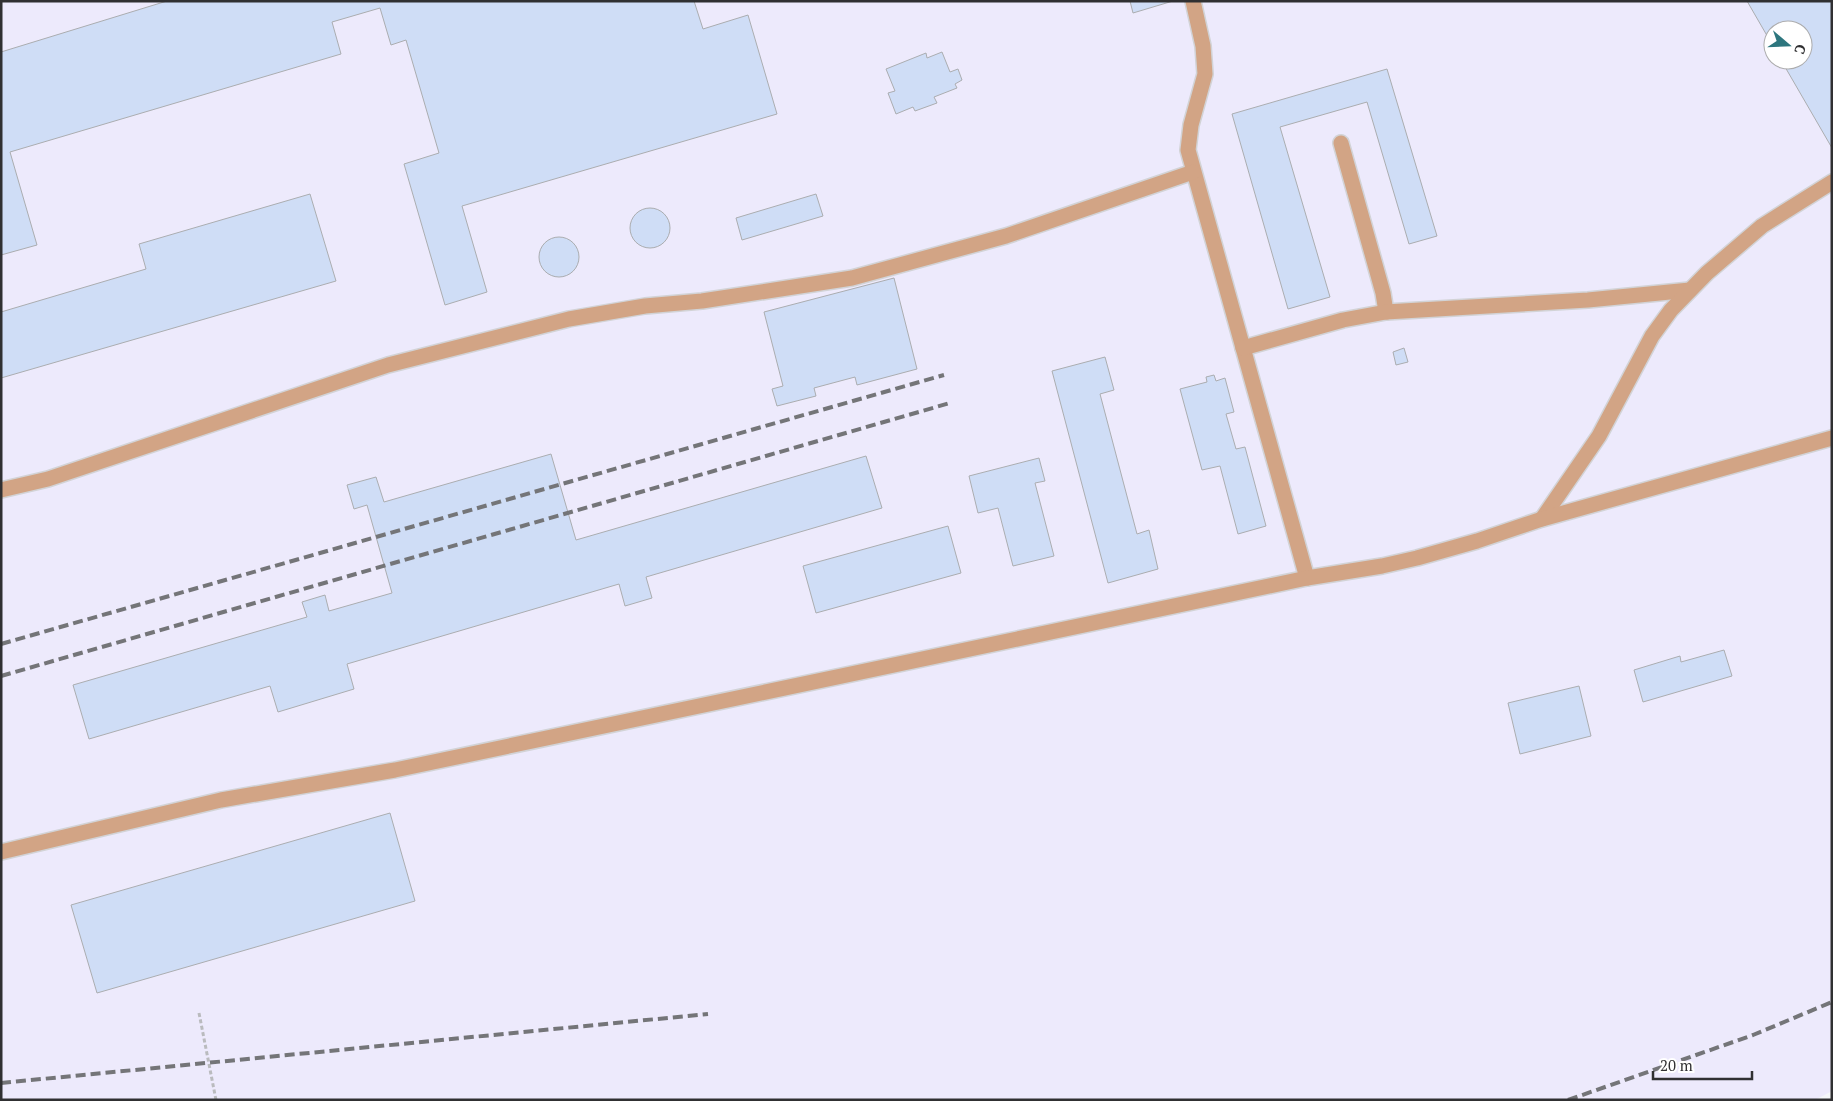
<svg xmlns="http://www.w3.org/2000/svg" width="1833" height="1101" font-family="'PT Serif',serif">
<rect width="100%" height="100%" fill="#f5f7fa"/>
<!-- industrial -->
<path fill="#edeafc" fill-rule="evenodd" d="M 1,1 L 1832,1 L 1832,1091 L 1815,1100 L 1,1100 ZM 1773,30 L 1803,30 L 1803,60 L 1773,60 Z"/>
<!-- building -->
<g fill="#cfddf6" stroke="#abadb0">
<path d="M 167,1 L 694,1 L 703,29 L 748,15 L 777,114 L 462,206 L 487,292 L 445,305 L 404,164 L 439,153 L 406,40 L 391,45 L 380,8 L 332,22 L 341,54 L 10,152 L 37,245 L 1,255 L 1,52 Z"/>
<path d="M 1130,1 L 1173,1 L 1133,13 Z"/>
<path d="M 1747,1 L 1832,1 L 1832,148 L 1781,60 L 1803,60 L 1803,30 L 1773,30 L 1773,46 Z"/>
<path d="M 942,52 L 950,72 L 958,69 L 962,80 L 955,84 L 957,88 L 934,97 L 937,103 L 915,111 L 913,107 L 896,114 L 888,93 L 895,91 L 886,69 L 926,53 L 927,58 Z"/>
<path d="M 1387,69 L 1437,236 L 1409,244 L 1367,102 L 1280,127 L 1330,297 L 1288,309 L 1232,114 Z"/>
<path d="M 310,194 L 336,281 L 1,378 L 1,312 L 146,269 L 139,244 Z"/>
<path d="M 816,194 L 823,216 L 742,240 L 736,218 Z"/>
<circle cx="650" cy="228" r="20"/>
<circle cx="559" cy="257" r="20"/>
<path d="M 894,278 L 917,369 L 857,385 L 855,377 L 814,388 L 816,396 L 777,406 L 772,389 L 783,386 L 764,312 Z"/>
<path d="M 1404,348 L 1408,362 L 1396,365 L 1393,352 Z"/>
<path d="M 1105,357 L 1114,390 L 1100,394 L 1137,534 L 1149,530 L 1158,569 L 1108,583 L 1052,371 Z"/>
<path d="M 1214,375 L 1216,381 L 1225,378 L 1234,412 L 1226,414 L 1236,449 L 1245,447 L 1266,526 L 1238,534 L 1220,466 L 1202,470 L 1180,389 L 1207,382 L 1206,377 Z"/>
<path d="M 551,454 L 576,540 L 866,456 L 882,508 L 646,577 L 652,598 L 625,606 L 619,584 L 347,664 L 354,689 L 278,712 L 270,686 L 89,739 L 73,685 L 307,617 L 302,602 L 325,595 L 329,611 L 392,593 L 367,505 L 354,509 L 347,485 L 376,477 L 384,502 Z"/>
<path d="M 1039,458 L 1045,481 L 1035,483 L 1054,556 L 1013,566 L 998,508 L 978,513 L 969,476 Z"/>
<path d="M 948,526 L 961,573 L 816,613 L 803,566 Z"/>
<path d="M 1724,650 L 1732,676 L 1643,702 L 1634,670 L 1680,656 L 1681,662 Z"/>
<path d="M 1579,686 L 1591,736 L 1520,754 L 1508,703 Z"/>
<path d="M 390,813 L 415,901 L 97,993 L 71,905 Z"/>
</g>
<g fill="none" stroke-linecap="round" stroke-linejoin="round">
<defs>
<g id="lane">
<path d="M 1193,1 L 1203,46 L 1205,74 L 1191,125 L 1188,150 L 1307,578"/>
<path d="M 1341,143 L 1383,293 L 1386,312"/>
<path d="M 1243,348 L 1343,320 L 1386,312 L 1588,300 L 1690,290"/>
<path d="M 1,490 L 48,479 L 388,365 L 569,319 L 645,306 L 702,301 L 852,278 L 1006,236 L 1193,172"/>
<path d="M 1542,519 L 1599,436 L 1652,336 L 1671,310 L 1707,273 L 1762,226 L 1832,182"/>
<path d="M 1,852 L 221,800 L 395,770 L 1307,578 L 1382,566 L 1417,558 L 1477,541 L 1542,519 L 1832,438"/>
</g>
</defs>
<!-- lane casing -->
<use href="#lane" stroke="#d2d3d6" stroke-width="18"/>
<!-- path -->
<path stroke="#babbbe" stroke-width="3" stroke-dasharray="4 2.5" stroke-linecap="butt" d="M 199,1013 L 216,1100"/>
<!-- lane -->
<use href="#lane" stroke="#d2a485" stroke-width="15"/>
<!-- rail -->
<g stroke="#747578" stroke-width="4" stroke-dasharray="10 5" stroke-linecap="butt">
<path d="M 1,644 L 944,375"/>
<path d="M 1,676 L 950,403"/>
<path d="M 1,1083 L 708,1014"/>
<path d="M 1568,1100 L 1753,1035 L 1832,1002"/>
</g>
</g>
<!-- border -->
<rect width="1833" height="1101" fill="none" stroke="#303032" stroke-width="5"/>
<!-- north arrow -->
<g transform="translate(1788 45) rotate(109)"><circle r="24" fill="#ffffff" stroke="#acacad"/>
<path d="M0-4L9 19L0 12L-9 19Z" fill="#2d767e"/>
<text y="-8" font-size="14" font-weight="bold" text-anchor="middle" fill="#303032">С</text>
</g>
<!-- scale -->
<path d="M1653 1071v8h99v-8" fill="none" stroke="#303032" stroke-width="2.5"/>
<text x="1660" y="1071" font-size="15" fill="#303032" stroke="#ffffff" stroke-width="4" paint-order="stroke">20 m</text>
</svg>
